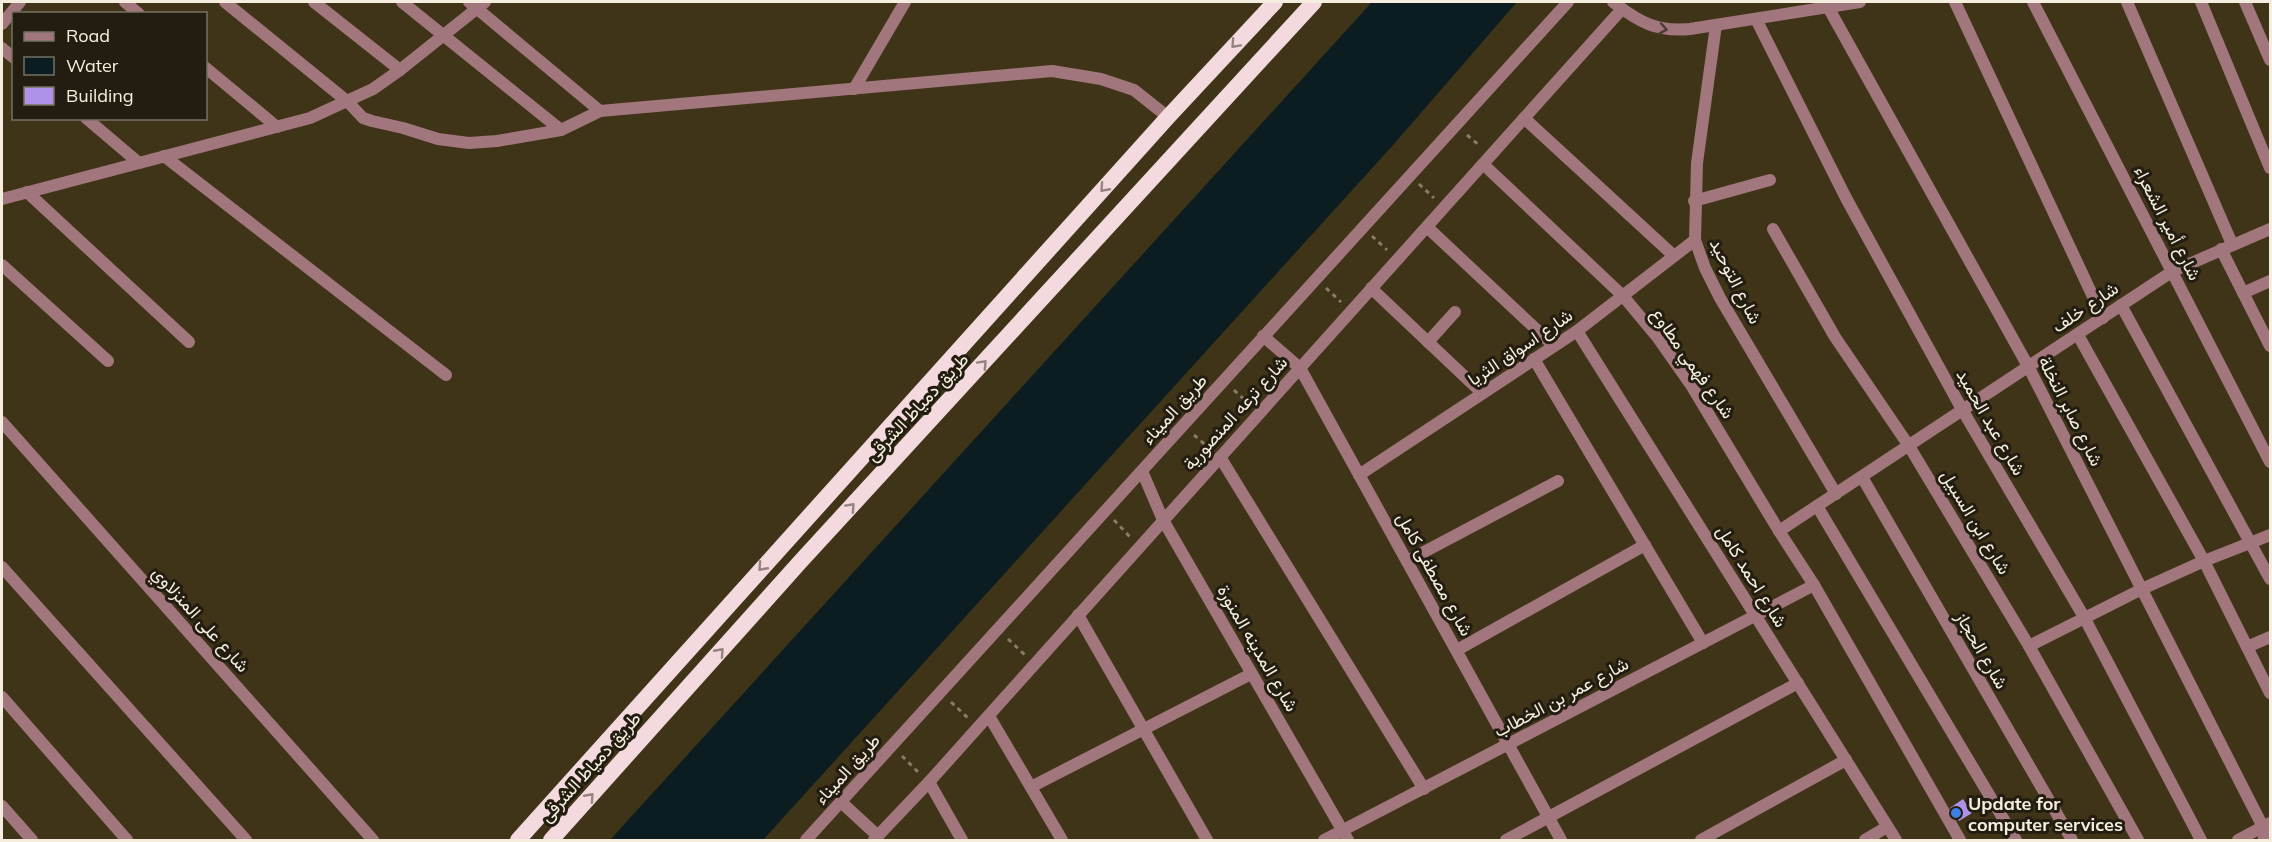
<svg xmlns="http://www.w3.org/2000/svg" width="2272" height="842" font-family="Mulish,Vazirmatn,sans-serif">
<rect width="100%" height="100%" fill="#3f3418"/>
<!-- water -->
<path fill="#0c1d22" d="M 1372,2 L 1517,2 L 1394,144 L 763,840 L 610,840 Z"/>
<!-- building -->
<path fill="#ae92e8" d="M 1963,799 L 1972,813 L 1959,821 L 1950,808 Z"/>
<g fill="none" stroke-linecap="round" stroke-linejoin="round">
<!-- path -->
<g stroke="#877d66" stroke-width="3" stroke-dasharray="4.5 4.5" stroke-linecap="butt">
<path d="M 1467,135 L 1480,146"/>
<path d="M 1419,184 L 1434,198"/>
<path d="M 1372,236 L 1387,250"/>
<path d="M 1326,288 L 1341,302"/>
<path d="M 1234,390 L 1249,404"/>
<path d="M 1194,435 L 1209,448"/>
<path d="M 1114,520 L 1130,537"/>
<path d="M 1008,639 L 1025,655"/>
<path d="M 951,702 L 968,718"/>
<path d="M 902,756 L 919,773"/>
</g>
<!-- minor -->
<g stroke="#a2767d" stroke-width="12">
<path d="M 125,2 L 139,14"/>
<path d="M 225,2 L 348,102 L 363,118 L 372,121 L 403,128 L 438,139 L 469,143 L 497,141 L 561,130 L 600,111 L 1052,71 L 1101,79 L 1134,90 L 1168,117"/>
<path d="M 314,2 L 400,70"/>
<path d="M 402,2 L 561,130"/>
<path d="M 469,2 L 600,111"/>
<path d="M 1955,2 L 2103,318"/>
<path d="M 2033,2 L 2270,462"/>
<path d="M 2127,2 L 2232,244"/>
<path d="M 2201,2 L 2270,168"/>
<path d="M 2245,2 L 2270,60"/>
<path d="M 1828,7 L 2028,366 L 2263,827 L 2264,840"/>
<path d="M 1756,19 L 1846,198 L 1963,411 L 2084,617 L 2201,840"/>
<path d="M 2,24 L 20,2"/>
<path d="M 1716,25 L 1697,163 L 1695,240 L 1705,268 L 1720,298 L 1836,494"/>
<path d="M 2,48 L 14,58"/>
<path d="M 206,68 L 277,127"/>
<path d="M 854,89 L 905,2"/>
<path d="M 86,118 L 139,163"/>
<path d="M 1524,118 L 1674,256"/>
<path d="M 164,156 L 446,375"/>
<path d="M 1483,164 L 1623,296 L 1658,338 L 1691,385 L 1779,531 L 1814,585 L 1960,840"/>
<path d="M 27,192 L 189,342"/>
<path d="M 1694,201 L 1770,180"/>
<path d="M 1427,227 L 1554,346"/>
<path d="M 1773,229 L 1835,337 L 1909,446 L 2029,646 L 2138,840"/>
<path d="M 2221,249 L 2270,346"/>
<path d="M 2,265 L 108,361"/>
<path d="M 1371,288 L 1482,393"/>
<path d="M 2243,293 L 2270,281"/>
<path d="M 2121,305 L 2270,579"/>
<path d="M 1577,331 L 1896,840"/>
<path d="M 2078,335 L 2204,561 L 2270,693"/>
<path d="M 1263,336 L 1300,368 L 1561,840"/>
<path d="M 1428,342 L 1455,312"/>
<path d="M 1534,359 L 1703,643"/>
<path d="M 2,422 L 373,840"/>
<path d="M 1220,457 L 1424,789"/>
<path d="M 1142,471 L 1163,520 L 1348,840"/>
<path d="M 1359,475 L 1577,331 L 1695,240"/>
<path d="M 1862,477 L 2072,840"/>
<path d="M 1817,506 L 2016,840"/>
<path d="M 1779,531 L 2173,271 L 2270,229"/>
<path d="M 1407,561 L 1558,481"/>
<path d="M 2,567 L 246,840"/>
<path d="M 1078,615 L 1207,840"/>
<path d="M 2029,646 L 2142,589 L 2204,561 L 2270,535"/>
<path d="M 2247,647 L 2270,637"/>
<path d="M 1457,650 L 1645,545"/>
<path d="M 2,697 L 127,840"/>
<path d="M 989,716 L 1062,840"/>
<path d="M 929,782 L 962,840"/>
<path d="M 1031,787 L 1251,674"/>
<path d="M 2,806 L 32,840"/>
<path d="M 874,840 L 929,782 L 1622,9"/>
<path d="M 1324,840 L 1814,585"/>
<path d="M 1506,840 L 1798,683"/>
<path d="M 1701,840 L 1846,760"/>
<path d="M 1865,840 L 1887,827"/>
<path d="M 2238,840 L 2270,823"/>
</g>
<!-- tertiary -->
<g stroke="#a2767d" stroke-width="12">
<path d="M 1613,2 C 1639,22 1656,32 1690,29 L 1860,2"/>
<path d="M 2,199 L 310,118 L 373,89 L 400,70 L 485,2"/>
<path d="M 841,802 L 878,836"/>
<path d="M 806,840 L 1568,2"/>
</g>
<!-- trunk -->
<g stroke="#f4d9de" stroke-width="16">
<path d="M 518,840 L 1168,117 L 1275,2"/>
<path d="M 551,840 L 800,562 L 1314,2"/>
</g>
</g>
<!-- one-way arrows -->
<defs><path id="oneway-chevron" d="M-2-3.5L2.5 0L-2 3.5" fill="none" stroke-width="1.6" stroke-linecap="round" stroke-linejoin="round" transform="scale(1.5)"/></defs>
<use stroke="#4f3c36" href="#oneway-chevron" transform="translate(1663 29) rotate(10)"/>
<g stroke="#968481">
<use href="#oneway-chevron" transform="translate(1235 44) rotate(133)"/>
<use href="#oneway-chevron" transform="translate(1104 188) rotate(132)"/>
<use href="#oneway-chevron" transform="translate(983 364) rotate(-47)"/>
<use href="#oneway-chevron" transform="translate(851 507) rotate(-47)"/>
<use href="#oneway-chevron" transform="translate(762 567) rotate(132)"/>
<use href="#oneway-chevron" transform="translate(720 652) rotate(-48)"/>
<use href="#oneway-chevron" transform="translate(590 797) rotate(-48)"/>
</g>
<!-- markers -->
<circle fill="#3f7fe0" stroke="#221d10" stroke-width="2" cx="1956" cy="813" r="6"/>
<g text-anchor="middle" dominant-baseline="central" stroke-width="6" stroke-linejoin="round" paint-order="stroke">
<!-- street labels -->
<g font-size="18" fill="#f5eede" stroke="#221d10">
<text transform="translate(2168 223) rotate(63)">شارع أمير الشعراء</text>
<text transform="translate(1736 281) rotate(63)">شارع التوحيد</text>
<text transform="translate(2085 307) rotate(-34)">شارع خلف</text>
<text transform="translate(1520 347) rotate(-34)">شارع اسواق الثريا</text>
<text transform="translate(1693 363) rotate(55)">شارع فهمي مطاوع</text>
<text transform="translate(917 407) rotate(-47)">طريق دمياط الشرقى</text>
<text transform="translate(1174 409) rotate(-48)">طريق الميناء</text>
<text transform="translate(2071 411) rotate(63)">شارع صابر النخلة</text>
<text transform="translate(1235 413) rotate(-48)">شارع ترعه المنصورية</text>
<text transform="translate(1991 422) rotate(60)">شارع عبد الحميد</text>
<text transform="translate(1976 522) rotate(59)">شارع ابن السبيل</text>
<text transform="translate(1435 574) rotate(61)">شارع مصطفى كامل</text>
<text transform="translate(1752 576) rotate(58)">شارع احمد كامل</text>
<text transform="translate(201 619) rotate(48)">شارع على المنزلاوي</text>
<text transform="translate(1258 648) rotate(60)">شارع المدينه المنورة</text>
<text transform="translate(1982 650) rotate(60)">شارع الحجاز</text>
<text transform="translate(1561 697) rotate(-28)">شارع عمر بن الخطاب</text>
<text transform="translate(590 767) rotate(-48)">طريق دمياط الشرقى</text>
<text transform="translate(847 769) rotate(-48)">طريق الميناء</text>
</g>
<!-- poi labels -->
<g font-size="18" font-weight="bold" fill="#f5eede" stroke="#221d10" text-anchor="start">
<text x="1968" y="803">Update for<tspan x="1968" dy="21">computer services</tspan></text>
</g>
</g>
<!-- border -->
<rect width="2272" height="842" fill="none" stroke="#f5eede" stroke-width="6"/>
<!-- legend -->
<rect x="12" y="12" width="195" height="108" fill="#221d10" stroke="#767162" stroke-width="1.5"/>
<rect x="24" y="32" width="30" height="9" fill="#a2767d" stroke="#767162" stroke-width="1.5"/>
<text x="66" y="42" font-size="18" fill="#f5eede">Road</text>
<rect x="24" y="57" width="30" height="18" fill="#0c1d22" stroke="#767162" stroke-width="1.5"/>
<text x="66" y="72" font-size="18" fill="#f5eede">Water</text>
<rect x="24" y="87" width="30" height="18" fill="#ae92e8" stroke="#767162" stroke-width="1.5"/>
<text x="66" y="102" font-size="18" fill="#f5eede">Building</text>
</svg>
